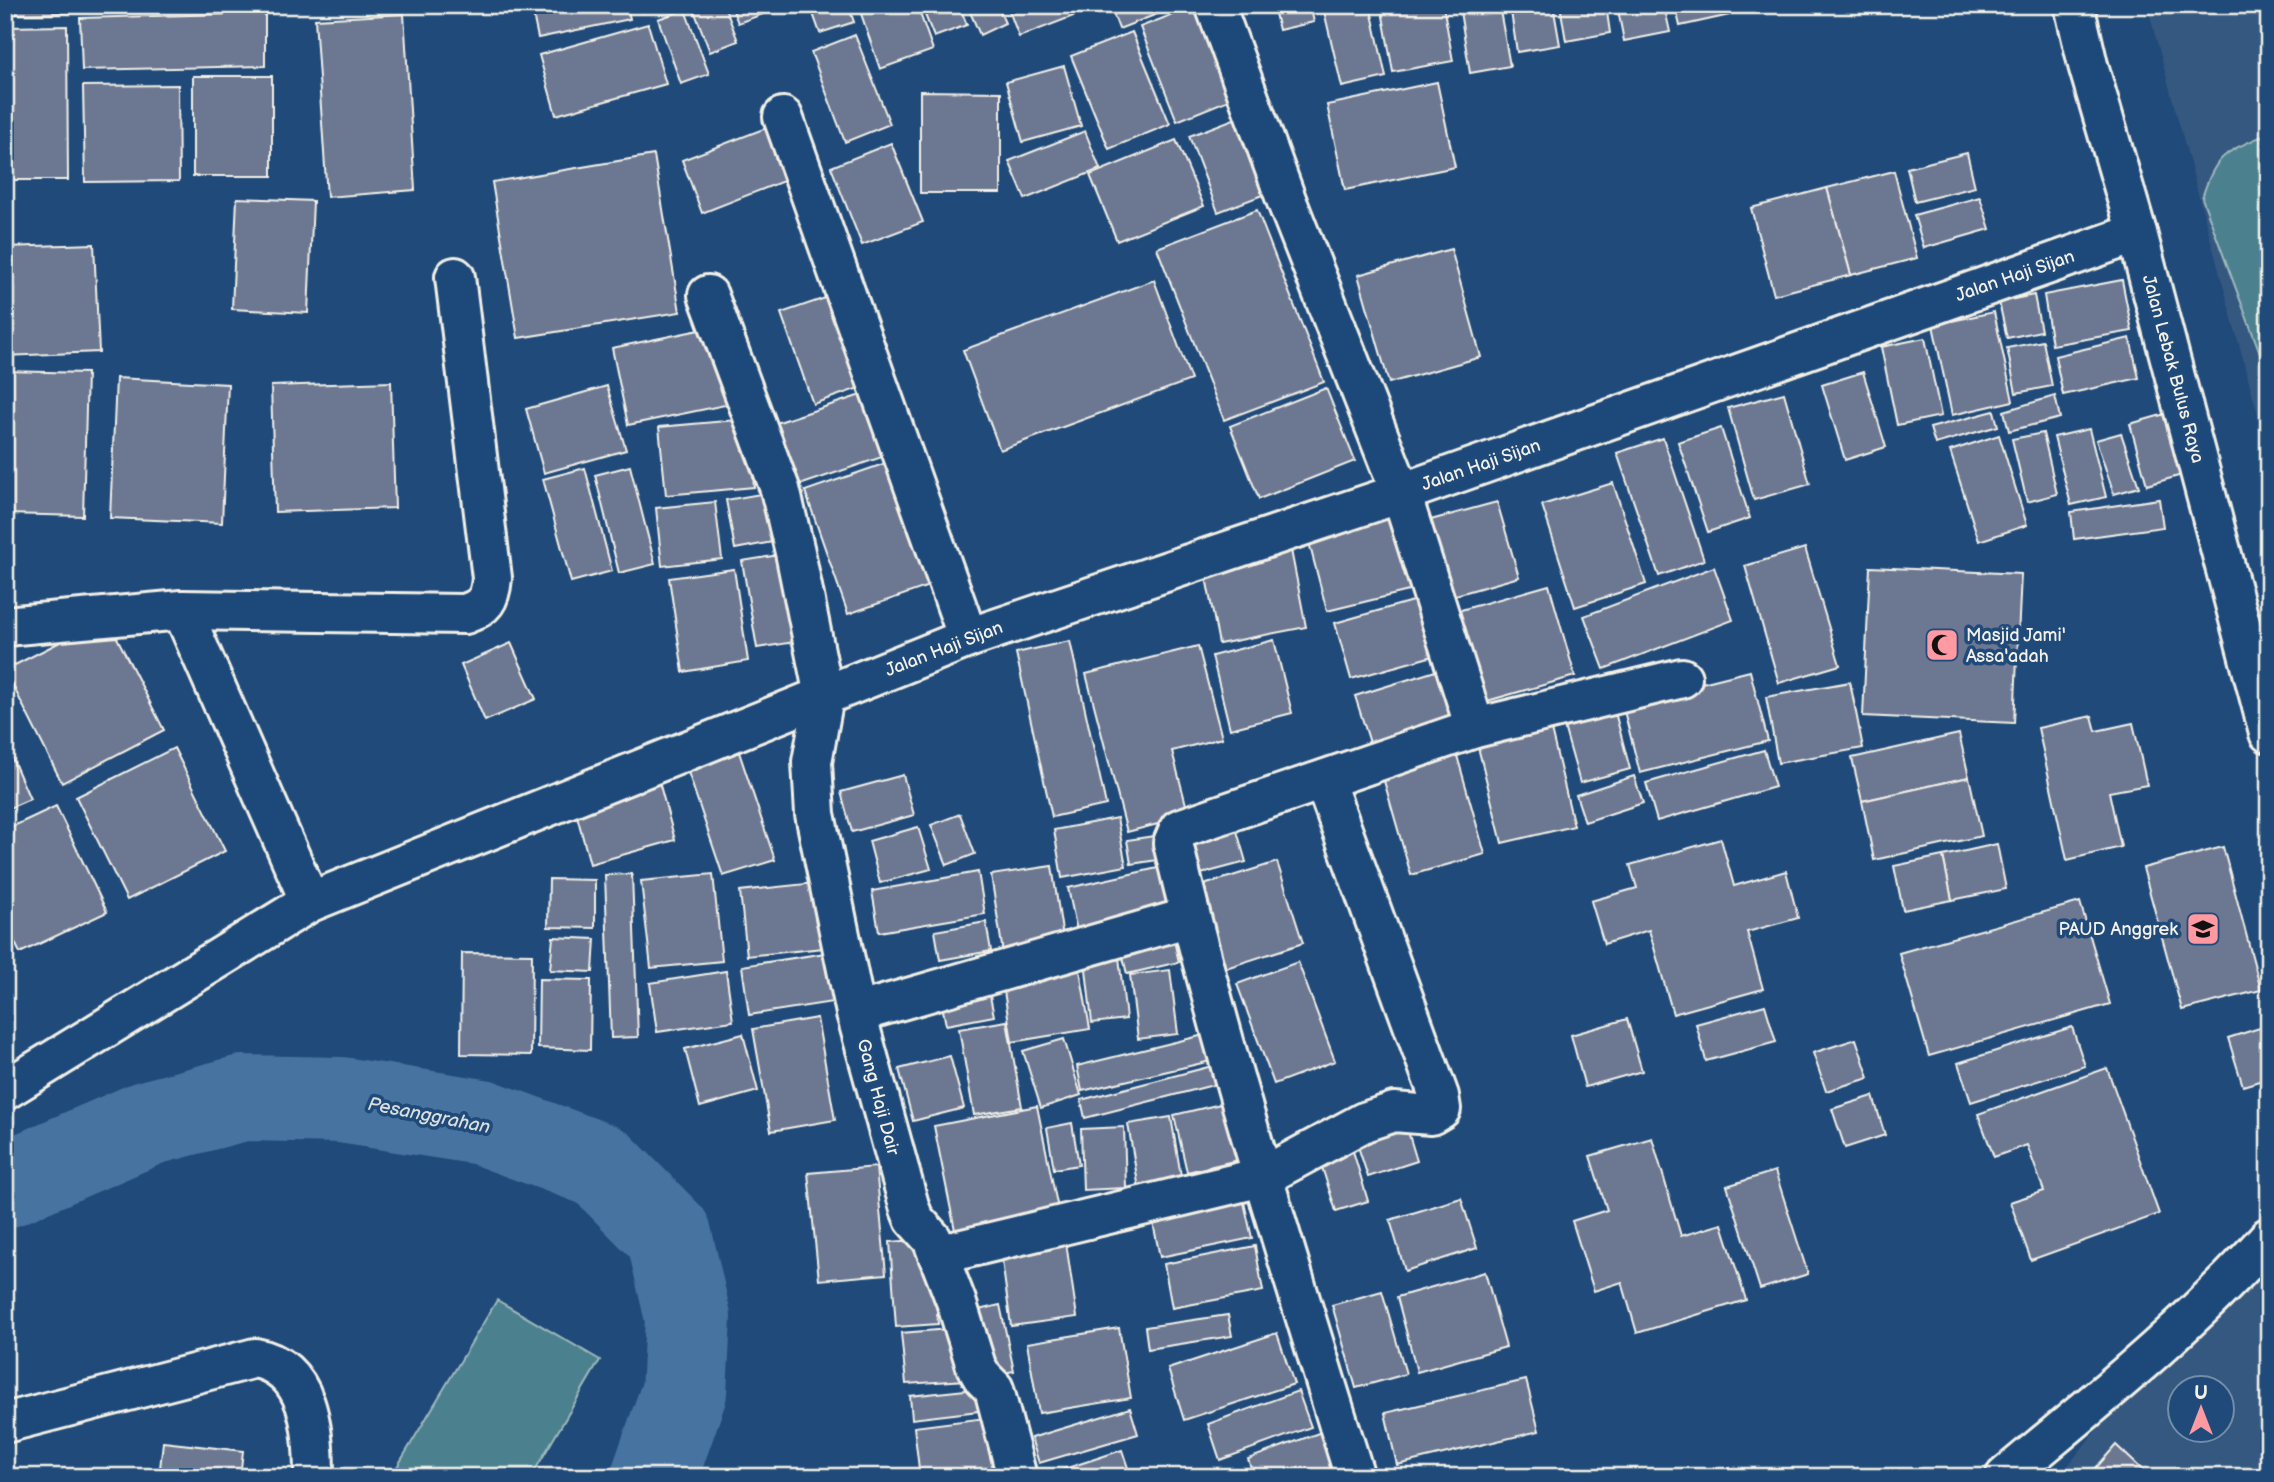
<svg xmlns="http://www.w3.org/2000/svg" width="2274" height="1482" font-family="'Balsamiq Sans',sans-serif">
<rect width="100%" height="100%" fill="#1f4a7a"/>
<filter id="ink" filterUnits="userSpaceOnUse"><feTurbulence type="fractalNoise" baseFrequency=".0143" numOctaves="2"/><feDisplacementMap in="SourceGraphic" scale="14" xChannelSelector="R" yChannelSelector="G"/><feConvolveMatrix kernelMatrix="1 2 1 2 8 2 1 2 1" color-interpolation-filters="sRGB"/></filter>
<g filter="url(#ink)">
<!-- built -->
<g fill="#365881" fill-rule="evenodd">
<path d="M 2147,5 L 2269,5 L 2269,455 Z"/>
<path d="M 2269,1213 L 2269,1477 L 2059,1477 ZM 2180,1388 L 2222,1388 L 2222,1430 L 2180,1430 Z"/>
</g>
<!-- green -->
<g fill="#4c818f" stroke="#a0b9bc" stroke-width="2">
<path d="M 2269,133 L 2269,377 L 2202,198 C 2216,152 2227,152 2269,133 Z"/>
<path d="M 497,1300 L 600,1360 L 531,1477 L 391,1477 Z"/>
</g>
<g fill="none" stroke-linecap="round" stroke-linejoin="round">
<!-- river -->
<path stroke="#4673a1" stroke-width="86" d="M 5,1185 L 148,1123 L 243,1098 L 341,1100 L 482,1122 L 601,1166 L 669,1235 L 688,1318 L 684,1392 L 654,1477"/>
</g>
<!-- building -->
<g fill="#6c7792" stroke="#f4f1e8" stroke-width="2">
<path d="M 5,5 L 72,5 L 72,13 L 5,14 Z"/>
<path d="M 87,5 L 185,5 L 87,8 Z"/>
<path d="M 531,5 L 627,5 L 630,19 L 538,38 Z"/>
<path d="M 642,5 L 659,5 L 644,12 Z"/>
<path d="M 692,5 L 724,5 L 738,41 L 710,52 Z"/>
<path d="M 731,5 L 788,5 L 738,23 Z"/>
<path d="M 810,5 L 848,5 L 854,22 L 820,33 Z"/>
<path d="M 858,5 L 917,5 L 933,50 L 880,69 Z"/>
<path d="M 921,5 L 959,5 L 967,25 L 934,37 Z"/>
<path d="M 967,5 L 997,5 L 1005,23 L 980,35 Z"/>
<path d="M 1007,5 L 1082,5 L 1084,12 L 1019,37 Z"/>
<path d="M 1110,5 L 1180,5 L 1119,29 Z"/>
<path d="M 1197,5 L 1236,97 L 1177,121 L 1140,27 Z"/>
<path d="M 1273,5 L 1310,5 L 1314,22 L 1279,30 Z"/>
<path d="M 1330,5 L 1370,5 L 1386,77 L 1342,87 L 1323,7 Z"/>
<path d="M 1381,5 L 1443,5 L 1453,61 L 1393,72 Z"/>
<path d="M 1459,5 L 1499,5 L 1510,66 L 1470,73 Z"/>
<path d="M 1510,5 L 1553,5 L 1560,45 L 1517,52 Z"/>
<path d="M 1560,5 L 1606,5 L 1610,33 L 1566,41 Z"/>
<path d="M 1617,5 L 1664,5 L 1670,32 L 1624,41 Z"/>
<path d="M 1675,5 L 1728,5 L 1730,15 L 1680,26 Z"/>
<path d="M 1737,5 L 1781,5 L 1739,13 Z"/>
<path d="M 685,10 L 709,74 L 681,84 L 658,19 Z"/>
<path d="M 265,13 L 265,66 L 82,70 L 80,18 Z"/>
<path d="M 404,14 L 415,190 L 327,197 L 315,19 Z"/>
<path d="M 648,24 L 666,84 L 556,115 L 539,55 Z"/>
<path d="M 67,26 L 68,180 L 5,180 L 5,27 Z"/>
<path d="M 1132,32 L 1170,124 L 1109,149 L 1071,56 Z"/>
<path d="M 855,35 L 890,124 L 845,142 L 811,52 Z"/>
<path d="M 1064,66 L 1081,126 L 1023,142 L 1006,82 Z"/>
<rect x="193" y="76" width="79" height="100"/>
<path d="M 1437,82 L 1455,167 L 1345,190 L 1327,105 Z"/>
<path d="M 178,85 L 179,181 L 85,182 L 83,86 Z"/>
<path d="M 920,91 L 1001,92 L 1001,193 L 920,193 Z"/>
<path d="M 1239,117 L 1268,193 L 1218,212 L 1189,136 Z"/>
<path d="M 766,128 L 786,180 L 702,213 L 682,160 Z"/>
<path d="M 1085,131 L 1100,169 L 1025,199 L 1009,161 Z"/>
<path d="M 1176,140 L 1204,206 L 1117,241 L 1090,175 Z"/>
<path d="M 891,143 L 923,222 L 862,245 L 831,167 Z"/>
<path d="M 1967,153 L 1975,187 L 1915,202 L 1907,168 Z"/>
<path d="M 654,155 L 680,312 L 518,338 L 492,182 Z"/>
<path d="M 1894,171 L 1917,258 L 1851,275 L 1827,188 Z"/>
<path d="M 1827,188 L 1851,275 L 1774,295 L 1751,208 Z"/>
<path d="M 1980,197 L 1990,229 L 1924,248 L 1914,215 Z"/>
<path d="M 237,198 L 313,201 L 308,313 L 232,309 Z"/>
<path d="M 1257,210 L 1324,382 L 1224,420 L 1157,248 Z"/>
<path d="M 94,244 L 99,352 L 5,356 L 5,247 Z"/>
<path d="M 1451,249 L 1481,357 L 1389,383 L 1358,275 Z"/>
<path d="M 1154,280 L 1191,380 L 1000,450 L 963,350 Z"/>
<path d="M 2122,280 L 2132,331 L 2052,345 L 2044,295 Z"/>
<path d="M 837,294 L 868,385 L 813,404 L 781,313 Z"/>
<path d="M 2034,295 L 2041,331 L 2007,338 L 1999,302 Z"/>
<path d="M 1994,312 L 2013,401 L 1952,415 L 1933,325 Z"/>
<path d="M 714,327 L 730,404 L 628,425 L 612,348 Z"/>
<path d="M 1925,338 L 1941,416 L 1897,425 L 1881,347 Z"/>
<path d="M 2130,338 L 2139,378 L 2063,395 L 2055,356 Z"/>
<path d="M 2043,341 L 2052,386 L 2016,393 L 2007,348 Z"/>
<path d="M 5,371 L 87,373 L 83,516 L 5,514 Z"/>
<path d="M 1863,372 L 1886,447 L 1845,460 L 1822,385 Z"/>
<path d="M 116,378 L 228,384 L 222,523 L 110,518 Z"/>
<path d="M 391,382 L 395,508 L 275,512 L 271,386 Z"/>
<path d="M 607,386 L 626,450 L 544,473 L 526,409 Z"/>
<path d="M 1326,388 L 1355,461 L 1259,499 L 1230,426 Z"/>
<path d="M 867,393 L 888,455 L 794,487 L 773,424 Z"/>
<path d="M 1784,393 L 1810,484 L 1754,500 L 1728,408 Z"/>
<path d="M 2055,396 L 2060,418 L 2009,431 L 2004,411 Z"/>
<path d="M 1994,411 L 1998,426 L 1935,444 L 1930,428 Z"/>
<path d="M 2165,414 L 2182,475 L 2147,485 L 2130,424 Z"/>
<path d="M 748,419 L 754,487 L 666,495 L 659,427 Z"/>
<path d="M 1721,428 L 1750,518 L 1708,532 L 1678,442 Z"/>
<path d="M 2089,429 L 2106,497 L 2071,505 L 2054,437 Z"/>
<path d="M 2043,433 L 2057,494 L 2027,502 L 2012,439 Z"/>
<path d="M 2121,433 L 2139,487 L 2114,494 L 2096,440 Z"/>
<path d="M 1999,435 L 2027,525 L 1979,541 L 1950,451 Z"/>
<path d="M 1663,438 L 1704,560 L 1659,576 L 1617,453 Z"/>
<path d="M 889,462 L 932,585 L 848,614 L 805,491 Z"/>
<path d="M 630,466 L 655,564 L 619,573 L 595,475 Z"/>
<path d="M 585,468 L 612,571 L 571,582 L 543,479 Z"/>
<path d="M 1613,483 L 1646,584 L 1575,607 L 1542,505 Z"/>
<path d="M 778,491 L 788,539 L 735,549 L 726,500 Z"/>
<path d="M 2159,499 L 2163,527 L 2074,539 L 2071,512 Z"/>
<path d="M 715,502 L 722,559 L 662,566 L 656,508 Z"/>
<path d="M 1497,502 L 1519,577 L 1438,600 L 1416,524 Z"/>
<path d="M 1397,509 L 1417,589 L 1327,611 L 1306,531 Z"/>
<path d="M 1805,548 L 1840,665 L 1779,683 L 1745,566 Z"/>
<path d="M 1291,550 L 1306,627 L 1219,644 L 1204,567 Z"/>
<path d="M 792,553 L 807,640 L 757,648 L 742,561 Z"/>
<path d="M 1714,567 L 1733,620 L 1604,669 L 1584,616 Z"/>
<path d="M 1870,567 L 2021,574 L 2014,723 L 1863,716 Z"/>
<path d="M 734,569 L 748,661 L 683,672 L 669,578 Z"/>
<path d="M 1549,585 L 1575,676 L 1480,703 L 1454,612 Z"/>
<path d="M 1423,598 L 1440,654 L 1351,679 L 1335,623 Z"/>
<path d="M 107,618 L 164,730 L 62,783 L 5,670 Z"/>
<path d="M 1274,640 L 1292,713 L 1230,729 L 1212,656 Z"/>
<path d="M 1070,641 L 1106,805 L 1052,817 L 1016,653 Z"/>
<path d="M 511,643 L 536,699 L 485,721 L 461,665 Z"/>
<path d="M 1198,646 L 1222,738 L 1172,751 L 1189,816 L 1127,832 L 1086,674 Z"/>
<path d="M 1445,668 L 1460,718 L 1371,746 L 1355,696 Z"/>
<path d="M 1750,671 L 1768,741 L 1640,773 L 1622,703 Z"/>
<path d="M 1850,682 L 1863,748 L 1778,763 L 1766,697 Z"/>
<path d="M 1612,701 L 1630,769 L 1580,783 L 1561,716 Z"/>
<path d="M 2092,716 L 2096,731 L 2133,723 L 2147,785 L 2109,792 L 2121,847 L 2067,860 L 2038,728 Z"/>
<path d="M 1548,717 L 1574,826 L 1502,843 L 1475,735 Z"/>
<path d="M 1959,734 L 1969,777 L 1862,801 L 1852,758 Z"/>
<path d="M 5,742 L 30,799 L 5,810 Z"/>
<path d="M 1454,745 L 1485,854 L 1411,875 L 1380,767 Z"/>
<path d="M 174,748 L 225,851 L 127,900 L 76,797 Z"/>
<path d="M 1764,750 L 1775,787 L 1657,821 L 1646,783 Z"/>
<path d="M 739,752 L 775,860 L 723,876 L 687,769 Z"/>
<path d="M 903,775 L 914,815 L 852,832 L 841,792 Z"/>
<path d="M 1634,776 L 1643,803 L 1585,822 L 1576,795 Z"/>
<path d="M 1969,777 L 1982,836 L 1874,860 L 1862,801 Z"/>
<path d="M 658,778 L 675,840 L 590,864 L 573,801 Z"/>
<path d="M 56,806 L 107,912 L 20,953 L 5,922 L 5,830 Z"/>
<path d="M 960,814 L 975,854 L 947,865 L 931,825 Z"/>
<path d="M 1233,817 L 1246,862 L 1197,875 L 1184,831 Z"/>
<path d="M 1117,818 L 1126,866 L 1062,878 L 1054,830 Z"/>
<path d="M 918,827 L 931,869 L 880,883 L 869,841 Z"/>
<path d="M 1168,834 L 1171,858 L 1131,864 L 1127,840 Z"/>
<path d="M 1721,839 L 1734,886 L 1786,871 L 1798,918 L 1747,932 L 1763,989 L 1673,1014 L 1649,930 L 1604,944 L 1591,901 L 1637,888 L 1630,865 Z"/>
<path d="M 1997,844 L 2006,889 L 1952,900 L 1943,856 Z"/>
<path d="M 2223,847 L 2261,990 L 2182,1010 L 2143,868 Z"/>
<path d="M 1943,856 L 1952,900 L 1903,910 L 1894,866 Z"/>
<path d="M 1277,862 L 1303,943 L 1220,970 L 1194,888 Z"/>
<path d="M 1171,865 L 1180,908 L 1077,931 L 1068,888 Z"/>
<path d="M 1052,866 L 1064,944 L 1003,953 L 991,875 Z"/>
<path d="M 978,872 L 985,914 L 879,932 L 872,891 Z"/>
<path d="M 632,874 L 638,1037 L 611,1038 L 605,875 Z"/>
<path d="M 713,874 L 722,961 L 651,968 L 641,881 Z"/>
<path d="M 549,879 L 595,880 L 595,928 L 548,927 Z"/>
<path d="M 815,883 L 823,948 L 747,956 L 740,891 Z"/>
<path d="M 2080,902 L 2110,1004 L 1929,1056 L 1899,953 Z"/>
<path d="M 986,922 L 991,951 L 940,960 L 935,931 Z"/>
<path d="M 1172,932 L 1179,962 L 1127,974 L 1120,945 Z"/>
<path d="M 553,937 L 595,939 L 593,972 L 550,970 Z"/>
<path d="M 832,952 L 839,1001 L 749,1015 L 742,966 Z"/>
<path d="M 462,953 L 532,954 L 531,1055 L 461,1054 Z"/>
<path d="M 1119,957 L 1126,1019 L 1092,1023 L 1085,960 Z"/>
<path d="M 1078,959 L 1090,1029 L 1012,1042 L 1001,972 Z"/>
<path d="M 1298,962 L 1335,1061 L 1274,1084 L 1237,984 Z"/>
<path d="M 1170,970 L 1178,1034 L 1138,1039 L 1130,975 Z"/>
<path d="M 726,971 L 733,1021 L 657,1032 L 650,983 Z"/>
<path d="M 539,979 L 591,980 L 590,1050 L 538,1048 Z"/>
<path d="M 987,981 L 994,1016 L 946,1025 L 939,990 Z"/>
<path d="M 1765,1005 L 1776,1042 L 1706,1061 L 1696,1024 Z"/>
<path d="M 817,1018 L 835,1120 L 771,1131 L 753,1029 Z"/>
<path d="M 1627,1019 L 1642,1071 L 1585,1087 L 1571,1035 Z"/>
<path d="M 1007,1021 L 1022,1107 L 974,1115 L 959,1029 Z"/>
<path d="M 2269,1025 L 2269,1078 L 2243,1086 L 2228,1038 Z"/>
<path d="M 2072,1027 L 2085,1066 L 1971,1102 L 1958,1063 Z"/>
<path d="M 743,1034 L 758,1091 L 700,1107 L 685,1049 Z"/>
<path d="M 1204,1035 L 1211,1061 L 1082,1091 L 1077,1066 Z"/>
<path d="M 1064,1039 L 1081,1095 L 1041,1108 L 1023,1051 Z"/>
<path d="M 1856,1039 L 1869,1078 L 1826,1091 L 1813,1053 Z"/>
<path d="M 950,1056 L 964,1108 L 913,1121 L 899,1069 Z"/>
<path d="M 1216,1065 L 1221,1083 L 1085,1118 L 1081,1100 Z"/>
<path d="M 2107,1068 L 2159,1214 L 2031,1260 L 2010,1202 L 2044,1191 L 2027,1145 L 1994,1157 L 1978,1114 Z"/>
<path d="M 1873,1096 L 1885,1135 L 1845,1148 L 1832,1109 Z"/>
<path d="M 1229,1102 L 1242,1159 L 1187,1172 L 1174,1115 Z"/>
<path d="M 1037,1106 L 1058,1209 L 955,1230 L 934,1126 Z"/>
<path d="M 1403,1115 L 1417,1161 L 1368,1177 L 1353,1131 Z"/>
<path d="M 1171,1117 L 1182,1182 L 1139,1189 L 1128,1124 Z"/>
<path d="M 1072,1123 L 1079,1165 L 1054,1169 L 1047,1128 Z"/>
<path d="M 1124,1127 L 1126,1188 L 1083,1190 L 1081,1129 Z"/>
<path d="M 1652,1138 L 1681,1236 L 1722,1224 L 1746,1300 L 1637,1333 L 1622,1282 L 1594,1291 L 1572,1221 L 1607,1210 L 1590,1156 Z"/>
<path d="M 1353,1151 L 1368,1201 L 1336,1211 L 1320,1161 Z"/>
<path d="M 876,1167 L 886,1274 L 819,1280 L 808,1173 Z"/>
<path d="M 1775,1171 L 1808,1274 L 1760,1289 L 1727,1186 Z"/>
<path d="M 1241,1189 L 1252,1238 L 1160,1257 L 1150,1208 Z"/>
<path d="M 1461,1198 L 1477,1248 L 1405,1271 L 1390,1220 Z"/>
<path d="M 1065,1236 L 1077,1317 L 1011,1326 L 1000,1246 Z"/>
<path d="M 931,1239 L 938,1324 L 896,1327 L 890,1242 Z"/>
<path d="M 1255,1246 L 1263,1291 L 1172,1308 L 1164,1264 Z"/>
<path d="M 1485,1272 L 1506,1347 L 1417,1372 L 1397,1297 Z"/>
<path d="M 1382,1291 L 1406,1374 L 1356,1388 L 1332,1305 Z"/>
<path d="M 1000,1305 L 1014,1371 L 988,1376 L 974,1311 Z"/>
<path d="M 1228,1315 L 1232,1336 L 1148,1349 L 1145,1327 Z"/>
<path d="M 962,1328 L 966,1380 L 906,1384 L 901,1333 Z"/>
<path d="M 1119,1328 L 1131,1398 L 1039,1413 L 1027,1343 Z"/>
<path d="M 1277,1333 L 1294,1384 L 1184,1420 L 1168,1369 Z"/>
<path d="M 1526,1380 L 1539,1431 L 1397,1465 L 1385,1413 Z"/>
<path d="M 993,1387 L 995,1409 L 912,1419 L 910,1396 Z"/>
<path d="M 1298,1391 L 1311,1427 L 1220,1460 L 1208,1424 Z"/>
<path d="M 1130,1408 L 1138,1434 L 1039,1463 L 1031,1438 Z"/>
<path d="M 1001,1416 L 1007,1471 L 961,1477 L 920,1477 L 914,1427 Z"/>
<path d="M 1324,1431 L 1339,1471 L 1325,1477 L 1254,1477 L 1248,1459 Z"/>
<path d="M 163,1442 L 243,1451 L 240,1477 L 159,1477 Z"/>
<path d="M 2116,1445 L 2150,1477 L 2088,1477 Z"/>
<path d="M 1122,1450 L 1131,1477 L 1040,1477 Z"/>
<path d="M 19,1470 L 67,1477 L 18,1477 Z"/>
</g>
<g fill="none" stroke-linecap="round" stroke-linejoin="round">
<defs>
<g id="minor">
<path d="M 1215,5 L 1287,202 L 1401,493 L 1475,728"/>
<path d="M 783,117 L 968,638"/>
<path d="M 708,295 L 780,489 L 795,552 L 824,696 L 812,762 L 815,814 L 856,1013 L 910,1209 L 914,1219 L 932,1239 L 956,1301 L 976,1366 L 983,1378 L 994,1389 L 1017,1477"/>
<path d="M 182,610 L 310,902"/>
<path d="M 5,626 L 182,610 L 465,614 C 485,607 490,600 492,578 L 455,277"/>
<path d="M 856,1013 L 1190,917"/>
<path d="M 5,1090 L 310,902 L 968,638 L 1401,493 L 2137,233"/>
<path d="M 938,1255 L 1262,1177 L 1364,1122 L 1394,1112 L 1431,1115 L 1441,1109 L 1439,1096 L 1324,780"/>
<path d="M 5,1423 L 255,1358 C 310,1368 314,1431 314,1477"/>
<path d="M 1355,1477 C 1290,1267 1223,1057 1173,843 L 1179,829 L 1475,728 L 1682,678"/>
<path d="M 2005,1477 C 2096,1401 2190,1326 2269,1237"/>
</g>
<path id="secondary" d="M 2074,5 L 2088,65 L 2137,233 L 2269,733"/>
</defs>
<!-- minor casing -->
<use href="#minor" stroke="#f4f1e8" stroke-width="44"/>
<!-- secondary casing -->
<use href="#secondary" stroke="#f4f1e8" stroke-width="44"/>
<!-- minor -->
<use href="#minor" stroke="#1f4a7a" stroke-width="38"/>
<!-- secondary -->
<use href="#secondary" stroke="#1f4a7a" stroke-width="38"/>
</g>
</g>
<!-- icons -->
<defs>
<symbol id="mosque-square" viewBox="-11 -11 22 22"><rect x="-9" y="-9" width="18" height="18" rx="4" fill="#ff9aa2" stroke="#1f4a7a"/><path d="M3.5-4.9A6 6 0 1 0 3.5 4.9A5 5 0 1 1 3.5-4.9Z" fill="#111"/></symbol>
<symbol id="school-square" viewBox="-11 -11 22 22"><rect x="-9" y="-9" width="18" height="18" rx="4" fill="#ff9aa2" stroke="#1f4a7a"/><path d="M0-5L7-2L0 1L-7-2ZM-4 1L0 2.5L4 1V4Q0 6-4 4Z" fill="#111"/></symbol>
</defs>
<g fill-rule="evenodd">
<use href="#mosque-square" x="1923" y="626" width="38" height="38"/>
<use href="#school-square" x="2184" y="910" width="38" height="38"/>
</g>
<g text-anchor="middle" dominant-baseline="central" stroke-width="7" stroke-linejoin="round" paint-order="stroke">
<!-- street labels -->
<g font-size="18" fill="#f4f1e8" stroke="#1f4a7a">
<text transform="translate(2015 276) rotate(-19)">Jalan Haji Sijan</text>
<text transform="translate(2173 369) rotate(75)">Jalan Lebak Bulus Raya</text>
<text transform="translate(1481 465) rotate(-19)">Jalan Haji Sijan</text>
<text transform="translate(944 649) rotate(-21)">Jalan Haji Sijan</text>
<text transform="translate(878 1097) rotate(75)">Gang Haji Dair</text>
</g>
<!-- poi labels -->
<g font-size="18" fill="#f4f1e8" stroke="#1f4a7a" text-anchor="start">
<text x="1966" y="635">Masjid Jami'<tspan x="1966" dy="21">Assa'adah</tspan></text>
<text x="2178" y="929" text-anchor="end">PAUD Anggrek</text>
</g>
<!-- water labels -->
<g font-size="19" font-style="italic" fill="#dadedd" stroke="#1f4a7a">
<text transform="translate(429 1116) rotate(11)">Pesanggrahan</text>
</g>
</g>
<!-- margin -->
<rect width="2274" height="1482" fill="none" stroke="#1f4a7a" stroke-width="28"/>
<rect x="14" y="14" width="2246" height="1454" fill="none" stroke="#f4f1e8" stroke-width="2.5" filter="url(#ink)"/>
<!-- north arrow -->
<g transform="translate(2201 1409)"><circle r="33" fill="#1f4a7a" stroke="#748da6" stroke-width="2"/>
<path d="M0-5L12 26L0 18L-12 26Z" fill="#ff9aa2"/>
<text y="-10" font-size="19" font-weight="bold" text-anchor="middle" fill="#f4f1e8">U</text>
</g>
</svg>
